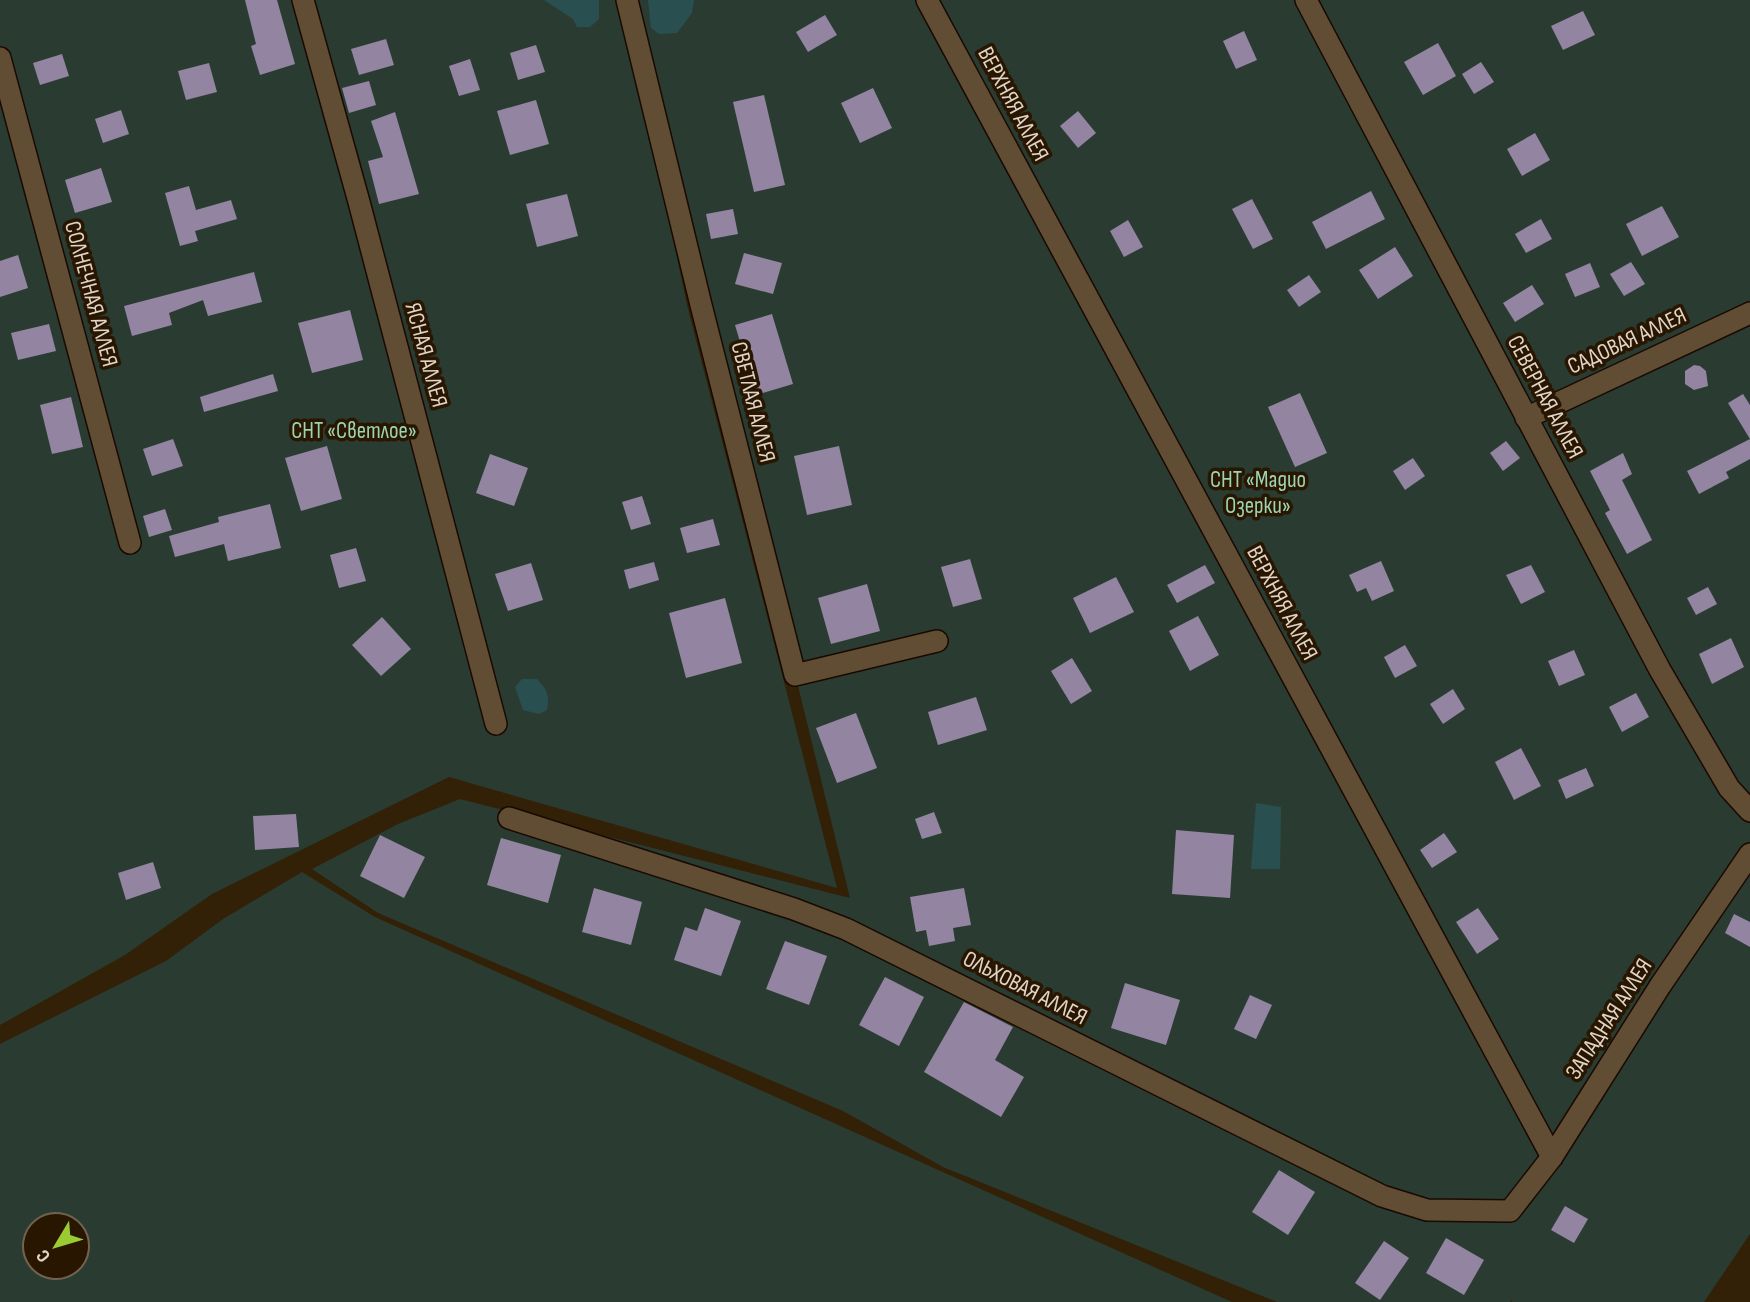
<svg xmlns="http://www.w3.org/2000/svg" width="1750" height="1302" font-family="'Sofia Sans Condensed',sans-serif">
<rect width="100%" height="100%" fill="#322007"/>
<!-- green -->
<g fill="#2a3c31" fill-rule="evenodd">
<path d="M 0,0 L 623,0 L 687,305 L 837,888 L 449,777 L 212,894 L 125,955 L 0,1025 Z"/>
<path d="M 630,0 L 1750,0 L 1750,1234 L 1704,1302 L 1512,1302 L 1512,1300 L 1510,1302 L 1277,1302 L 943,1167 L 843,1111 L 378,913 L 312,869 L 398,824 L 460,799 L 850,898 Z"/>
<path d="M 302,872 L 375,917 L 1232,1302 L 0,1302 L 0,1044 L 166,961 L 223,919 ZM 35,1225 L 77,1225 L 77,1267 L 35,1267 Z"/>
</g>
<!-- water -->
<g fill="#2a4f51">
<path d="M 544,0 L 599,0 L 599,19 L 590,27 L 577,27 L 573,19 Z"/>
<path d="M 648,0 L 694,0 L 692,13 L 677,33 L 659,34 L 651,28 Z"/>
<path d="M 522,679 L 537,679 C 547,689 550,696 547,710 L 539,714 L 523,710 L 515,687 Z"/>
<path d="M 1256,803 L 1281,807 L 1280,869 L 1251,869 Z"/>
</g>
<!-- building -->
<g fill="#9384a1">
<path d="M 245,0 L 277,0 L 295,64 L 260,75 L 251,46 L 256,44 Z"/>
<path d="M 1583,11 L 1595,35 L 1563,50 L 1551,26 Z"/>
<path d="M 825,15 L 837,35 L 808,52 L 796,32 Z"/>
<path d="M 1244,31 L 1257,60 L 1236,69 L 1223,41 Z"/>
<path d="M 386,39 L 394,65 L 359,75 L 351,49 Z"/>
<path d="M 1438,43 L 1456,76 L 1423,95 L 1404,62 Z"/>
<path d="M 536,45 L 545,72 L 518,80 L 510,53 Z"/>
<path d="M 62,54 L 69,76 L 40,85 L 33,63 Z"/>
<path d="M 470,59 L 480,90 L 459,96 L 449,66 Z"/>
<path d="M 1481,62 L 1494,82 L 1474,94 L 1462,74 Z"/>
<path d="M 209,63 L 217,92 L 186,100 L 178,71 Z"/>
<path d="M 369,81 L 376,105 L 349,113 L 342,88 Z"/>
<path d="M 873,88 L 892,128 L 860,143 L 841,103 Z"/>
<path d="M 764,95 L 785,185 L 754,192 L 733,102 Z"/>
<path d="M 536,100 L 549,144 L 510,155 L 497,111 Z"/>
<path d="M 121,110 L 129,134 L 103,143 L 95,119 Z"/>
<path d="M 1078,111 L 1096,133 L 1078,148 L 1060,126 Z"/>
<path d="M 395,112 L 419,194 L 379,204 L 368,161 L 383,157 L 371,121 Z"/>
<path d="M 1535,133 L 1550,160 L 1522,176 L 1507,149 Z"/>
<path d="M 101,168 L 112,202 L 75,213 L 65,180 Z"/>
<path d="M 189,186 L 196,210 L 231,200 L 237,219 L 195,231 L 198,241 L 180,246 L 165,193 Z"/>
<path d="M 1371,191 L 1385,219 L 1326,249 L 1312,222 Z"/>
<path d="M 567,194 L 578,236 L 537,247 L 526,204 Z"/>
<path d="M 1252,199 L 1273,239 L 1253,249 L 1232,209 Z"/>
<path d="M 1662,206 L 1679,237 L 1642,256 L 1626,224 Z"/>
<path d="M 733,209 L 738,234 L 711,239 L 706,214 Z"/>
<path d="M 1541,219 L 1552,239 L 1526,253 L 1515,234 Z"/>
<path d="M 1128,220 L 1143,247 L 1124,257 L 1110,231 Z"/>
<path d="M 1395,247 L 1413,276 L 1378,299 L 1359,270 Z"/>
<path d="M 744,253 L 782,263 L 773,294 L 735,284 Z"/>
<path d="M 18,255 L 28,288 L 0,297 L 0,261 Z"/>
<path d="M 1631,262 L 1645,284 L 1624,296 L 1610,274 Z"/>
<path d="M 1590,263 L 1600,287 L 1575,297 L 1565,274 Z"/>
<path d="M 254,272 L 262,302 L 208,316 L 203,300 L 169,313 L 172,325 L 132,336 L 124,306 Z"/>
<path d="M 1309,275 L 1321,292 L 1299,307 L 1287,290 Z"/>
<path d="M 1532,285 L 1544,304 L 1515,322 L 1503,303 Z"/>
<path d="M 350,310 L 363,360 L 312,373 L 298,323 Z"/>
<path d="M 772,314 L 793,384 L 756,395 L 735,325 Z"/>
<path d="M 49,324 L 56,351 L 18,360 L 11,333 Z"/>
<path d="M 1694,365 L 1700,366 L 1706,371 L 1708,386 L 1694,390 L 1685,384 L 1685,371 Z"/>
<path d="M 273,374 L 278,391 L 204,412 L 200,397 Z"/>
<path d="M 1300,393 L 1327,453 L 1295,467 L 1268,407 Z"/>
<path d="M 1743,394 L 1750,405 L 1750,459 L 1726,472 L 1729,478 L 1699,494 L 1687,471 L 1750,439 L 1728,403 Z"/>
<path d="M 71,397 L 83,447 L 52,454 L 40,405 Z"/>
<path d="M 173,439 L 183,466 L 152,476 L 143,449 Z"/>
<path d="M 1506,441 L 1520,458 L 1503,471 L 1490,453 Z"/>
<path d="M 327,446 L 342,499 L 301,511 L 285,458 Z"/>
<path d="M 839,446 L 852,505 L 807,515 L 794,456 Z"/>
<path d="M 1623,453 L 1632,474 L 1622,480 L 1652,540 L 1627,554 L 1605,513 L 1610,510 L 1590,471 Z"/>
<path d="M 490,454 L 528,468 L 514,506 L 476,493 Z"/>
<path d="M 1413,458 L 1425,476 L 1405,490 L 1393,471 Z"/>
<path d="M 642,496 L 651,524 L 631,530 L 622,502 Z"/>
<path d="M 270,504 L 281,548 L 228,561 L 224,544 L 175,557 L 169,536 L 219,522 L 218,517 Z"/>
<path d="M 165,509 L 172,530 L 149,537 L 143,516 Z"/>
<path d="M 713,519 L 720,545 L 687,553 L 680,528 Z"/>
<path d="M 356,548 L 366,581 L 339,588 L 330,555 Z"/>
<path d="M 970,559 L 982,599 L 953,607 L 941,567 Z"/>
<path d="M 1381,561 L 1394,591 L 1372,601 L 1366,588 L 1357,592 L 1349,575 Z"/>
<path d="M 654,562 L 659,580 L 629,589 L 624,570 Z"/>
<path d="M 531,563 L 543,600 L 508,611 L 495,574 Z"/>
<path d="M 1205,565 L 1215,583 L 1177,603 L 1167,585 Z"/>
<path d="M 1531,565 L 1545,592 L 1521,604 L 1506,575 Z"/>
<path d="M 1116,577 L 1134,612 L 1090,633 L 1073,598 Z"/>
<path d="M 867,584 L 880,631 L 831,644 L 818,598 Z"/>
<path d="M 1708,587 L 1717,604 L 1696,615 L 1687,598 Z"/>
<path d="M 725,598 L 742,663 L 686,678 L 669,613 Z"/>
<path d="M 1198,616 L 1219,655 L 1190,671 L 1169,631 Z"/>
<path d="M 382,617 L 411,649 L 381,676 L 352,645 Z"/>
<path d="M 1731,638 L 1744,667 L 1712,684 L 1699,654 Z"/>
<path d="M 1405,645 L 1417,666 L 1395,678 L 1384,657 Z"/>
<path d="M 1574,650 L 1585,675 L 1559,686 L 1548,661 Z"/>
<path d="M 1072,658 L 1092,691 L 1071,704 L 1051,671 Z"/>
<path d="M 1453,689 L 1465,709 L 1443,724 L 1430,704 Z"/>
<path d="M 1636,693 L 1649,717 L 1622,732 L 1609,707 Z"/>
<path d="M 976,697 L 987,730 L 938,745 L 928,712 Z"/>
<path d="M 856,713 L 877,768 L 837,783 L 816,728 Z"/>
<path d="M 1521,748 L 1541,786 L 1514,800 L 1495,762 Z"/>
<path d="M 1586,768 L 1594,786 L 1566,799 L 1558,780 Z"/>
<path d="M 934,812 L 942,833 L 922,839 L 915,819 Z"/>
<path d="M 296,814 L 299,847 L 255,850 L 253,816 Z"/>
<path d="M 1176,830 L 1234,835 L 1230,898 L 1172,894 Z"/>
<path d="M 1444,833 L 1457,852 L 1432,868 L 1420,850 Z"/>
<path d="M 380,835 L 425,857 L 404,898 L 360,876 Z"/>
<path d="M 501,838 L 561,855 L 548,903 L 487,885 Z"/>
<path d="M 153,862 L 161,888 L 126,900 L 118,873 Z"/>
<path d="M 594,888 L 642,902 L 631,945 L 582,932 Z"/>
<path d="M 964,888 L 971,925 L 953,928 L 955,941 L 929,946 L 926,930 L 916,932 L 910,897 Z"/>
<path d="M 705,908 L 741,921 L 721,976 L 674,960 L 685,927 L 697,931 Z"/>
<path d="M 1478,908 L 1499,939 L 1477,954 L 1456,922 Z"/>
<path d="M 1734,914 L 1750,922 L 1750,947 L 1725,933 Z"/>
<path d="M 785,941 L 827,956 L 809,1005 L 766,989 Z"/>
<path d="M 885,977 L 924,997 L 899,1046 L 859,1025 Z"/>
<path d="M 1125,983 L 1180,1000 L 1166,1045 L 1111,1028 Z"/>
<path d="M 1250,995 L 1272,1005 L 1256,1039 L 1234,1029 Z"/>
<path d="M 964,1002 L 1013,1027 L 995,1060 L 1024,1077 L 1001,1117 L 924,1072 Z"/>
<path d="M 1279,1170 L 1315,1192 L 1288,1235 L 1252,1212 Z"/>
<path d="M 1565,1206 L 1588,1219 L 1574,1243 L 1551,1230 Z"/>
<path d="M 1446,1238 L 1484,1260 L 1464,1295 L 1426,1273 Z"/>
<path d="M 1384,1241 L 1409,1258 L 1380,1300 L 1355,1283 Z"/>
</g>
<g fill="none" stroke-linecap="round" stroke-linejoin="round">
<defs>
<g id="street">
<path d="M 303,0 L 359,202 L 496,724"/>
<path d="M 627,0 L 701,305 L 795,675 L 937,641"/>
<path d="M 927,0 L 1552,1157"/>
<path d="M 1306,0 L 1660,670 L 1729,788 L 1750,811"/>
<path d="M 0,58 L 130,543"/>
<path d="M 1526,418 L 1750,313"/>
<path d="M 509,818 L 794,909 L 846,929 L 1382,1196 L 1427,1210 L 1510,1211 L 1552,1157 L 1660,986 L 1750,854"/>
</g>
</defs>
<!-- street casing -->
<use href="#street" stroke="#190900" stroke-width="24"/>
<!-- street -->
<use href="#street" stroke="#614d34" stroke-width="21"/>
</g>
<g text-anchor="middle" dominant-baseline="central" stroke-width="7" stroke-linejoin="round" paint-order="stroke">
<!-- street labels -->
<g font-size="23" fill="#e1d5c7" stroke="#281601">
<text transform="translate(1013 104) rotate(62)">ВЕРХНЯЯ АЛЛЕЯ</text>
<text transform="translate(91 294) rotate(75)">СОЛНЕЧНАЯ АЛЛЕЯ</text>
<text transform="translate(1627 341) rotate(-25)">САДОВАЯ АЛЛЕЯ</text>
<text transform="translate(426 355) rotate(75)">ЯСНАЯ АЛЛЕЯ</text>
<text transform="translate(1545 397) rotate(62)">СЕВЕРНАЯ АЛЛЕЯ</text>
<text transform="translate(753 402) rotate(76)">СВЕТЛАЯ АЛЛЕЯ</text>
<text transform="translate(1282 603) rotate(62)">ВЕРХНЯЯ АЛЛЕЯ</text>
<text transform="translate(1025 988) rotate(27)">ОЛЬХОВАЯ АЛЛЕЯ</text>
<text transform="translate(1609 1019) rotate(-57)">ЗАПАДНАЯ АЛЛЕЯ</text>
</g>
<!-- park labels -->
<g font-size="23" fill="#9cd3b2" stroke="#281601">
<text x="354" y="431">СНТ «Светлое»</text>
<text x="1258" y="480">СНТ «Мадио<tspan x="1258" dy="26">Озерки»</tspan></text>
</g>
</g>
<!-- north arrow -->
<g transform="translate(56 1246) rotate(232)"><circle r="33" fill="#281601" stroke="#726250" stroke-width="2"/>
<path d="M0-5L12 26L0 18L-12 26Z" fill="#9bcb32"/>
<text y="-10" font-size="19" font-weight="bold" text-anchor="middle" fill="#e1d5c7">С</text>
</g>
</svg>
